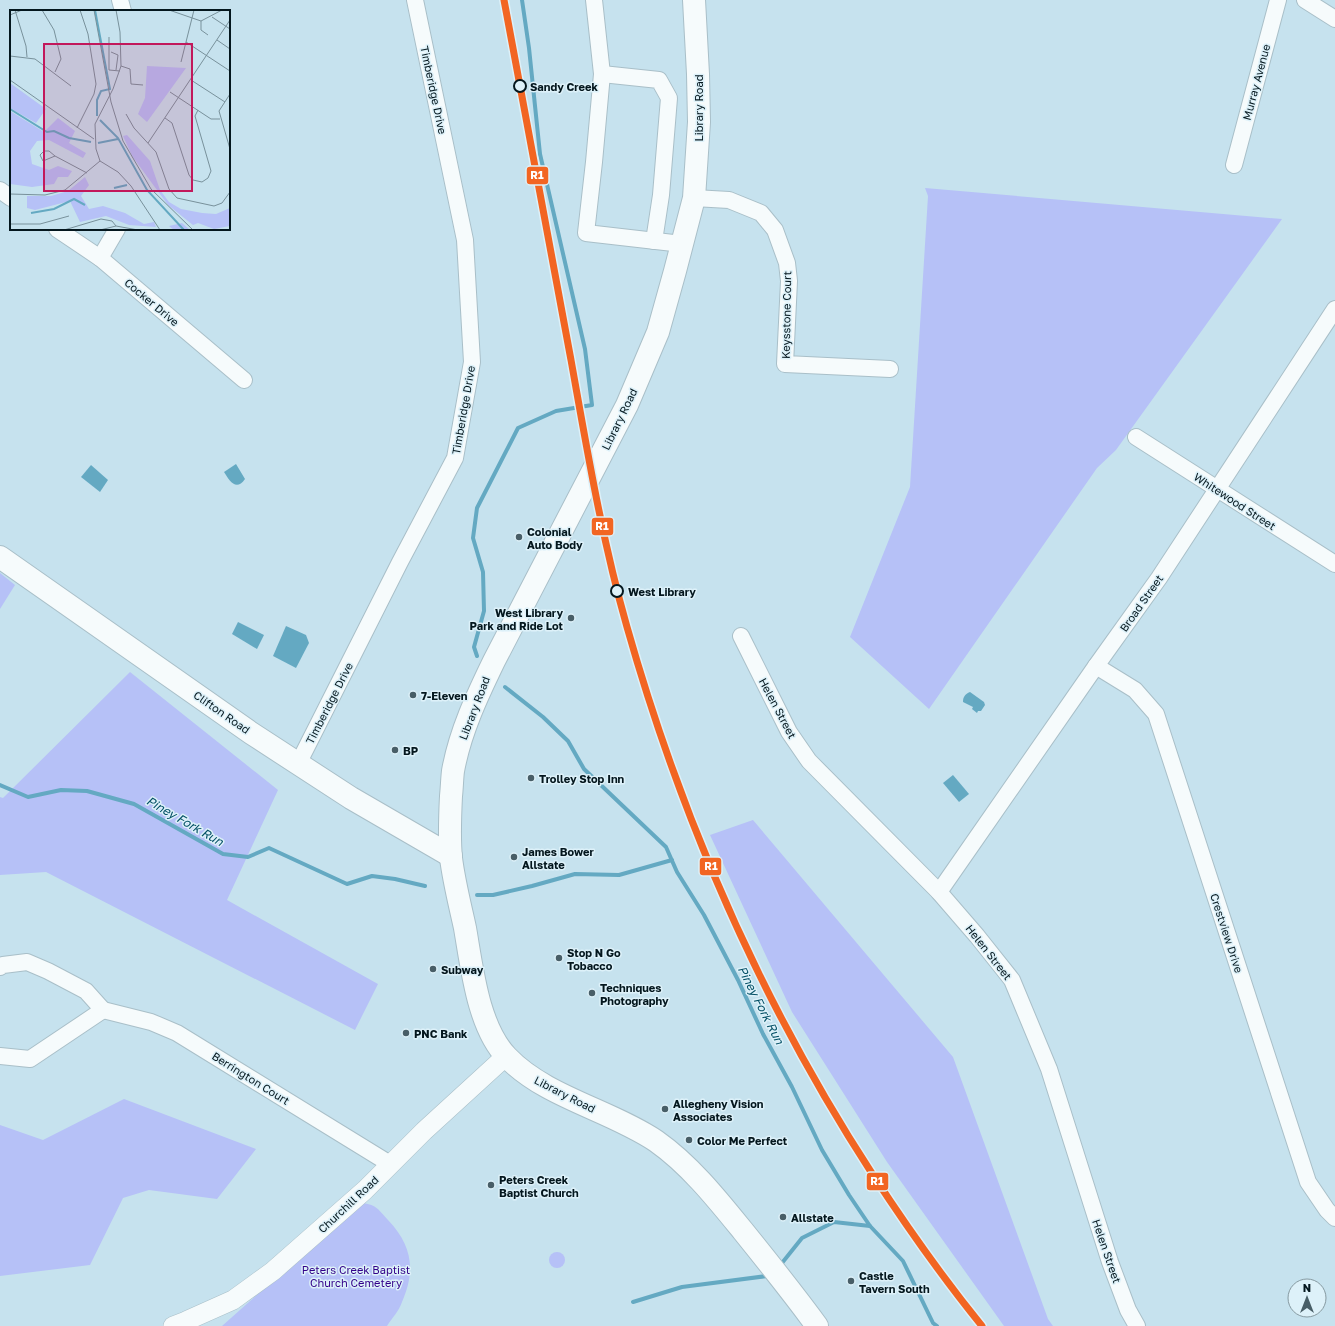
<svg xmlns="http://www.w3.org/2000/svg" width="1335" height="1326" font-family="'Golos Text',sans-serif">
<rect width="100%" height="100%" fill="#c6e2ee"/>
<!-- green -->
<g fill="#b6c1f7">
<path d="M 925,188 L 1282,219 L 1116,450 L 1097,468 L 929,709 L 850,637 L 910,487 L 928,196 Z"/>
<path d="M 0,573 L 15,585 L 0,609 Z"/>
<path d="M 130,672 L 278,790 L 227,900 L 378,984 L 355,1030 L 46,872 L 0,875 L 0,797 L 3,798 Z"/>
<path d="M 753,820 L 953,1057 L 1048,1319 L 1053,1326 L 1004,1326 L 887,1162 L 792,1012 L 710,835 Z"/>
<path d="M 124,1099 L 256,1149 L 217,1199 L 149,1190 L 123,1198 L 90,1265 L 0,1276 L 0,1125 L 43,1140 Z"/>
<path d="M 360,1203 C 376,1204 377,1208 388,1220 C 412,1245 416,1270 402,1302 C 399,1311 392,1318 387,1326 L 222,1326 Z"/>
<circle cx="557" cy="1260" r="8"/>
</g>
<!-- water -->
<g fill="#64a9c2">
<path d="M 236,464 L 245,479 C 236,492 229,480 224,472 Z"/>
<path d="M 91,465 L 108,480 L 100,492 L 81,477 Z"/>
<path d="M 238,622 L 264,635 L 257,649 L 232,634 Z"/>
<path d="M 286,626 L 306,635 L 309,643 L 296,668 L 273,656 Z"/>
<path d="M 970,692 L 984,702 L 985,705 L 981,711 L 978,711 L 977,713 L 972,709 L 973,707 L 963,702 C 963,697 965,694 970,692 Z"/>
<path d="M 953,775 L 969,794 L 959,802 L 943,783 Z"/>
</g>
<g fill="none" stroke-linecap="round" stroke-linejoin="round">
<!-- stream -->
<g stroke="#64a9c2" stroke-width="4">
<path d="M 477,656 L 474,647 L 484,611 L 483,572 L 473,538 L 477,508 L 518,428 L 556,411 L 592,405 L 585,349 L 540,154 L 529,48 L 522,0"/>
<path d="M 505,687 L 543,717 L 568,741 L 584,769 L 666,847 L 677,872 L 704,915 L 738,980 L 763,1034 L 792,1087 L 822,1150 L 849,1195 L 870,1226 L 903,1261 L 933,1323 L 937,1326"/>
<path d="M 0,785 L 28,797 L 61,790 L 87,791 L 134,804 L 223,854 L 248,857 L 269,848 L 347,884 L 372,876 L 395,879 L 425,886"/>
<path d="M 477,895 L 493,895 L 532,886 L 575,874 L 619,875 L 672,860"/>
<path d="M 782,1263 L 802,1238 L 834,1222 L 870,1226"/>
<path d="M 633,1302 L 682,1287 L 767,1276"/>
</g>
<defs>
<g id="minor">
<path d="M 120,0 L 123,11"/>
<path d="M 594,0 L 602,74 L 594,162 L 586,233 L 682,244"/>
<path d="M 1305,0 L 1335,19"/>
<path d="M 602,74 L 659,80 L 669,98 L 661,195 L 654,241"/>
<path d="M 1234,165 L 1278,0"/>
<path d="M 0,190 L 11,198"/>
<path d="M 694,198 L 729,200 L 761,213 L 775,230 L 787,263 L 789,281 L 785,364 L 890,369"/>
<path d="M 57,229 L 100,258 L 244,380"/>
<path d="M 100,258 L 117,229"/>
<path d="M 1136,437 L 1335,564"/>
<path d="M 741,636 L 789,732 L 809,761 L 939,892 L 977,936 L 1012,980 L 1049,1069 L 1110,1262 L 1128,1310 L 1137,1326"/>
<path d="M 1096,666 L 1135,690 L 1156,714 L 1308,1182 L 1327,1210 L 1335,1218"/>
<path d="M 298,764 L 400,562 L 455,458 L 472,362 L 465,240 L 415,0"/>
<path d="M 939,892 L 1096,666 L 1159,578 L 1335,309"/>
<path d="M 0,967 L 3,965 L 27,962 L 48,971 L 86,991 L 103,1010 L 30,1059 L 0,1056"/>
<path d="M 103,1010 L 151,1022 L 177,1033 L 390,1164"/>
</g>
<path id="tertiary" d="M 173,1326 L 186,1321 L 233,1300 L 273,1271 L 365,1190 L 424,1131 L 506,1056"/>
<path id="secondary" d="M 0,557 L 251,733 L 351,798 L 451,856"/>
<path id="primary" d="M 694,0 L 698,74 L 699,122 L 694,198 L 675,271 L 658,332 L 627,405 L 494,661 C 477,696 460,732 453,771 C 452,779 452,787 451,796 C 450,816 449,838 451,858 C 454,882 460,905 465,928 C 472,968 478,1027 507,1057 C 545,1097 610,1110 656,1141 C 690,1165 717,1199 743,1231 C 768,1262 793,1293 817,1326"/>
</defs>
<!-- minor casing -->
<use href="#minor" stroke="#a9bfc8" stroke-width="18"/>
<!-- tertiary casing -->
<use href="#tertiary" stroke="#a9bfc8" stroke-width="20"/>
<!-- secondary casing -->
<use href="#secondary" stroke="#a9bfc8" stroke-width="24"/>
<!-- primary casing -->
<use href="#primary" stroke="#a9bfc8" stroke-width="24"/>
<!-- minor -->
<use href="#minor" stroke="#f6fbfc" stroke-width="16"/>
<!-- tertiary -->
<use href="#tertiary" stroke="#f6fbfc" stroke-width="19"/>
<!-- secondary -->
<use href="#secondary" stroke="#f6fbfc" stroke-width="22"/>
<!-- primary -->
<use href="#primary" stroke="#f6fbfc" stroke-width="22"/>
<defs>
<path id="rail-1" d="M 504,0 C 527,120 549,240 571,360 C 587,449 602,540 627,627 C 682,821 763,1006 873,1175 C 907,1227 943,1278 982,1326"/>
</defs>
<!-- rail-1 casing -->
<use href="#rail-1" stroke="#ddf1f9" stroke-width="10"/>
<!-- rail-1 -->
<use href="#rail-1" stroke="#f26522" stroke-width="7"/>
</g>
<!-- markers -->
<g fill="#ddf1f9" stroke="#04171e" stroke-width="2">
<circle cx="520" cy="86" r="6"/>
<circle cx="617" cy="591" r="6"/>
</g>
<g fill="#485e67" stroke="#ddf1f9" stroke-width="1.5">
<circle cx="519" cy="537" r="4"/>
<circle cx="571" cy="618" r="4"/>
<circle cx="413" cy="695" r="4"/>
<circle cx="395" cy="750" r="4"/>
<circle cx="531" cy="778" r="4"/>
<circle cx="514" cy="857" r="4"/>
<circle cx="559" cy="958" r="4"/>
<circle cx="433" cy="969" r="4"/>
<circle cx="592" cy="993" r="4"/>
<circle cx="406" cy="1033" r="4"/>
<circle cx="665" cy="1109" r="4"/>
<circle cx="689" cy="1140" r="4"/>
<circle cx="491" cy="1185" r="4"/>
<circle cx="783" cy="1217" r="4"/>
<circle cx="851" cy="1281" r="4"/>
</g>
<g text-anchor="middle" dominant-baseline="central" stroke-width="3" stroke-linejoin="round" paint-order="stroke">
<!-- street labels -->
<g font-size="11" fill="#04171e" stroke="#ddf1f9">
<text transform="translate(1256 82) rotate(-75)">Murray Avenue</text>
<text transform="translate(434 90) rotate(78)">Timberidge Drive</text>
<text transform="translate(698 108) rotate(-90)">Library Road</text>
<text transform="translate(152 302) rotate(40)">Cocker Drive</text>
<text transform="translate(786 315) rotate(-89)">Keysstone Court</text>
<text transform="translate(463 410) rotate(-80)">Timberidge Drive</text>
<text transform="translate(619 419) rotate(-64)">Library Road</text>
<text transform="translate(1235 501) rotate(33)">Whitewood Street</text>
<text transform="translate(1141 603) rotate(-55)">Broad Street</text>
<text transform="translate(329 703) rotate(-63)">Timberidge Drive</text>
<text transform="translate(474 708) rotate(-69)">Library Road</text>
<text transform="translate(778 708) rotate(62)">Helen Street</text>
<text transform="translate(222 712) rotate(35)">Clifton Road</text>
<text transform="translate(1227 933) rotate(72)">Crestview Drive</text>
<text transform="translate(989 952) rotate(52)">Helen Street</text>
<text transform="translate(251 1078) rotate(32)">Berrington Court</text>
<text transform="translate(565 1094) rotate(27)">Library Road</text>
<text transform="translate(348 1204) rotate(-43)">Churchill Road</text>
<text transform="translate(1107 1251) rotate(71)">Helen Street</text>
</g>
<!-- stop labels -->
<g font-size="11" font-weight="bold" fill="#04171e" stroke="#ddf1f9" text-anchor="start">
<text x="530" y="86">Sandy Creek</text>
<text x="628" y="591">West Library</text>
</g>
<!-- poi labels -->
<g font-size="11" font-weight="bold" fill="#04171e" stroke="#ddf1f9" text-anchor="start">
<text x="527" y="531">Colonial<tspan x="527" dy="13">Auto Body</tspan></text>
<text x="563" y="612" text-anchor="end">West Library<tspan x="563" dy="13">Park and Ride Lot</tspan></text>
<text x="421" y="695">7-Eleven</text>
<text x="403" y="750">BP</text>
<text x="539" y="778">Trolley Stop Inn</text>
<text x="522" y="851">James Bower<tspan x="522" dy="13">Allstate</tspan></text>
<text x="567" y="952">Stop N Go<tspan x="567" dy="13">Tobacco</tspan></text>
<text x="441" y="969">Subway</text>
<text x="600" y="987">Techniques<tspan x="600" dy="13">Photography</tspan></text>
<text x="414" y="1033">PNC Bank</text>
<text x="673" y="1103">Allegheny Vision<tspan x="673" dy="13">Associates</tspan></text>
<text x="697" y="1140">Color Me Perfect</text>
<text x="499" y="1179">Peters Creek<tspan x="499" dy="13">Baptist Church</tspan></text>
<text x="791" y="1217">Allstate</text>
<text x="859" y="1275">Castle<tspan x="859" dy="13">Tavern South</tspan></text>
</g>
<!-- park labels -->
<g font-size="11" fill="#320089" stroke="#ddf1f9">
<text x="356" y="1269">Peters Creek Baptist<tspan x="356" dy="13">Church Cemetery</tspan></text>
</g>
<!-- water labels -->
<g font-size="12" font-style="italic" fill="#045066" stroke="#ddf1f9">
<text transform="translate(185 821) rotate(30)">Piney Fork Run</text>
<text transform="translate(761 1005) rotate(63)">Piney Fork Run</text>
</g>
</g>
<!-- overview -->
<g transform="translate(10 10)">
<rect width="220" height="220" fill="#c6e2ee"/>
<path d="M 137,56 L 176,58 L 137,112 L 128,104 L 135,88 ZM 0,73 L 36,99 L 26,113 L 0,98 ZM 0,101 L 34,122 L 48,108 L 65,121 L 59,133 L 76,143 L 73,148 L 39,130 L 27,131 L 20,141 L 22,154 L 39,160 L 48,156 L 62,161 L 58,167 L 48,167 L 44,174 L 22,177 L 0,174 ZM 117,125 L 140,151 L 150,180 L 159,192 L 171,199 L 192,203 L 206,204 L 220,198 L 220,216 L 204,219 L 188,213 L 183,215 L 158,195 L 122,146 L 113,126 ZM 75,167 L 79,175 L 71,186 L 79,199 L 93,196 L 115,203 L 134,214 L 144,212 L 146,217 L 119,215 L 96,206 L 70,212 L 60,191 L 25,200 L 17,198 L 17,186 L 41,186 L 58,181 ZM 172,213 L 180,220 L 164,220 L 159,216 Z" fill="#b6c1f7"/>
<path fill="none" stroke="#64a9c2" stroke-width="2" d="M 85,0 L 100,79 L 91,81 L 87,90 L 87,106M 0,99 L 37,122 L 44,121 L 59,128 L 81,132M 90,110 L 108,128 L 137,180 L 174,220M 88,133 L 108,129M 104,178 L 117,175M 21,203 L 44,199 L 64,189 L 75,195"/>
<path fill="none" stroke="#78919b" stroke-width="1" d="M 5,0 L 16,36 L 17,47M 32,0 L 44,20 L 51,49 L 45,62M 84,0 L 101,92 L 113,131 L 141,179 L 183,220M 106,0 L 110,22 L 111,56 L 103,79 L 85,114 L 86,139 L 90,151 L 108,162 L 121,176 L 150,220M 159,0 L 191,11 L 212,0M 0,5 L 12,0M 202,7 L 220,19M 191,11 L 191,20 L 198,25M 99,27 L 99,60 L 110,61M 207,30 L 220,39M 176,32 L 220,61M 101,42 L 108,45 L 106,60M 0,46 L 25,49 L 61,76M 171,52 L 184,0M 111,56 L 120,59 L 121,74 L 133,75M 0,70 L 84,129M 181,70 L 215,92M 160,82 L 201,109 L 210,109M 220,84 L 209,101 L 220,139M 116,104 L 124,118 L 146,142 L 159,179 L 167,188 L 204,196 L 212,193 L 220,182M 155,108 L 162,113 L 179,165 L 183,170 L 192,172 L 198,168 L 201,161 L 185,106 L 188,100M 67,118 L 84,84 L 86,74 L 78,24 L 70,0M 138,133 L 220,10M 34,141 L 39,141 L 45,146 L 33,151 L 30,145 ZM 45,146 L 77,163M 0,184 L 35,185 L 55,180 L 90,151M 0,214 L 30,214 L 59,206M 54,220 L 91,209 L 102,211 L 106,216M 90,220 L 106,216 L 128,220"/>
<path fill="#c2185b" fill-opacity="0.15" stroke="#c2185b" stroke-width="2" d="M 34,34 L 182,34 L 182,181 L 34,181 Z"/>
<rect width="220" height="220" fill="none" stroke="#04171e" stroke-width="2"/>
</g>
<g stroke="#ddf1f9" stroke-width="1.5">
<rect x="526" y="166" width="23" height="19" rx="4" fill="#f26522"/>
<rect x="591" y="517" width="23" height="19" rx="4" fill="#f26522"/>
<rect x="699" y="857" width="23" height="19" rx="4" fill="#f26522"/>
<rect x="866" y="1172" width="23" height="19" rx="4" fill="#f26522"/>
</g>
<g font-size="11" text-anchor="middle" font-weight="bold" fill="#fff">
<text x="537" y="179">R1</text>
<text x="602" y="530">R1</text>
<text x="711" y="870">R1</text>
<text x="877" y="1185">R1</text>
</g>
<!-- north arrow -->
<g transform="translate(1307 1298)"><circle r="19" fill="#ddf1f9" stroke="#869aa1"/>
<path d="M0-3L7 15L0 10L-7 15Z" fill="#485e67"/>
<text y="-6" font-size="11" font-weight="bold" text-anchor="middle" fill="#04171e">N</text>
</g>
</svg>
